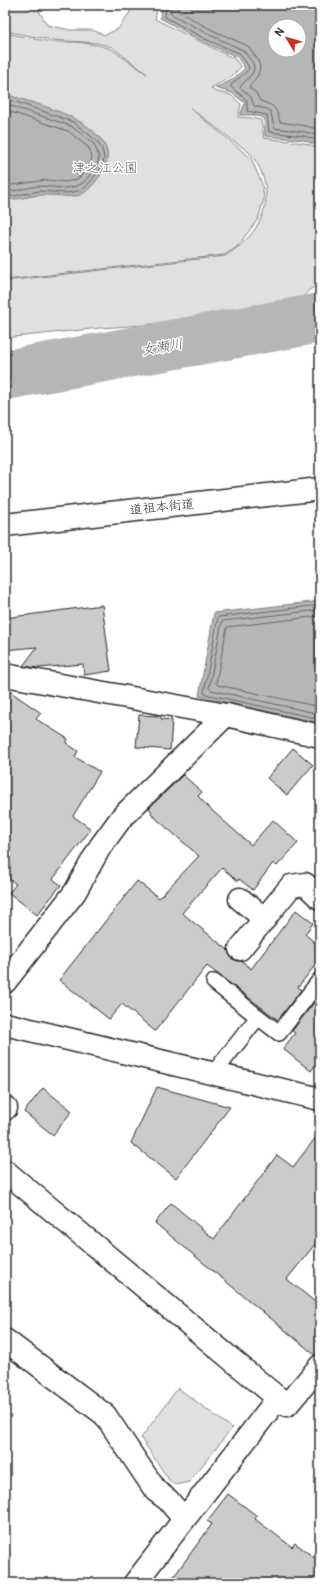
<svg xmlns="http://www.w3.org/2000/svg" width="325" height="1588" font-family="Pangolin,'Klee One',sans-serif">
<rect width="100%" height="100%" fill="#fff"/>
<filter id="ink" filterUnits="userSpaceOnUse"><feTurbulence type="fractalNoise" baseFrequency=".025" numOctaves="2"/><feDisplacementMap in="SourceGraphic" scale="8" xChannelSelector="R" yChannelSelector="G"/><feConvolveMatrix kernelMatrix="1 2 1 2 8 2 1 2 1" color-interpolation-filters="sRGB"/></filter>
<g filter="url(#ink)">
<!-- green -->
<g fill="#e0e0e0" stroke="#868686">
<path d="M 5,5 L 42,5 L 39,11 L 47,25 L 70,30 L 92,30 L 105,35 L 118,29 L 130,12 L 126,5 L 158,5 L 155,19 L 235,59 L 241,67 L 231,77 L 211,88 L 214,91 L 231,95 L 241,104 L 238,117 L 251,118 L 261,120 L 264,138 L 304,143 L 320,148 L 320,284 L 309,290 L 300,300 L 270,308 L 205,321 L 100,328 L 5,338 L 5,281 L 225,256 C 262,234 280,196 253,157 C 249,151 242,147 236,143 C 221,131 206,120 190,108 L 251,158 L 262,184 L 264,199 L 258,219 L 237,247 L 224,255 L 5,280 L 5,33 L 50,42 L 76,42 L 98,45 L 111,49 L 147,74 L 112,47 L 98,43 L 52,40 L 5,31 Z"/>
<path d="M 178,1388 L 232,1428 L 189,1482 L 175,1485 L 169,1480 L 141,1438 Z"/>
</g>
<!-- water -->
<g fill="#b6b6b6" stroke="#7e7e7e" fill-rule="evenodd">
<path d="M 162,5 L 313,5 L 320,8 L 320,146 L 303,140 L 265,136 L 264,118 L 253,115 L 240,115 L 245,103 L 232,93 L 215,88 L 232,80 L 245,68 L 237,57 L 204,42 L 160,18 ZM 275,26 L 299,26 L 299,50 L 275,50 Z"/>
<path d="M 5,94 C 35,104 79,113 100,138 C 113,153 107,168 96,181 C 91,187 87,192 80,195 C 69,198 58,195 47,195 C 32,194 19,201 5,199 Z"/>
<path d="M 320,601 L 320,723 L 199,696 L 214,613 Z"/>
</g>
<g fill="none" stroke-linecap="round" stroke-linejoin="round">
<!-- shore -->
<g stroke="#636363" stroke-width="1">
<path d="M 166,5 L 165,17 L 205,39 L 239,53 L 248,65 L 249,69 L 231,85 L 231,87 L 247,100 L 247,111 L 267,115 L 269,132 L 304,136 L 320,141"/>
<path d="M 171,5 L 171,14 L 208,34 L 243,50 L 253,63 L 254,69 L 252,74 L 240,87 L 251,97 L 254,106 L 267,109 L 271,112 L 274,128 L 305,132 L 320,136"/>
<path d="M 177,5 L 178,11 L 210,29 L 248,46 L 258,60 L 260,68 L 258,75 L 249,87 L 256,93 L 260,101 C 275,106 276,107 280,122 L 306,126 L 320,130"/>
<path d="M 5,98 L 73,122 L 97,141 L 102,149 L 104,157 L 103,164 L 100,170 L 86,187 L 79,191 L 66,193 L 39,191 L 14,196 L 5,196"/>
<path d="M 5,104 L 71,126 L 94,144 L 99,157 L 98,163 L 96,168 L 83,183 L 77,186 L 66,188 L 38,186 L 13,191 L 5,190"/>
<path d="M 5,110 L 68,131 L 89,148 L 92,157 L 90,165 L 79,178 L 75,180 L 66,182 L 46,180 L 13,185 L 5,184"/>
<path d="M 320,605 L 218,617 L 204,692 L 205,694 L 320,719"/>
<path d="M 320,610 L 222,621 L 209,688 L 211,690 L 320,714"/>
<path d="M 320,616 L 227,627 L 216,683 L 218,685 L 320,707"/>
</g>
<!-- river -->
<path stroke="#b6b6b6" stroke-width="50" d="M 5,375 L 320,318"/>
</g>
<!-- building -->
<g fill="#cbcbcb" stroke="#2b2b2b">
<path d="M 102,605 L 111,671 L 84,675 L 83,664 L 38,668 L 23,666 L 37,647 L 5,650 L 5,618 Z"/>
<path d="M 5,688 L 41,713 L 36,719 L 68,739 L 66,743 L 78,751 L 75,757 L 100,772 L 73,816 L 91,829 L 53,879 L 61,885 L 37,915 L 9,893 L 16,884 L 5,876 Z"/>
<path d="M 139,715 L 161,716 L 161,719 L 172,720 L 170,750 L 136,747 Z"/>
<path d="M 293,748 L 313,765 L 287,795 L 267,778 Z"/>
<path d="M 183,775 L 202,792 L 198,796 L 208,807 L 251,845 L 273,820 L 298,843 L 277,866 L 273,863 L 253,890 L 239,879 L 238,881 L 222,868 L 182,913 L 228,950 L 229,954 L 232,959 L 238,961 L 242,961 L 251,969 L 296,910 L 313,923 L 305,934 L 320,947 L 320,959 L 298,987 L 301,990 L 278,1020 L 207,966 L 155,1031 L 122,1004 L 109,1019 L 59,980 L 137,881 L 159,898 L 199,856 L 151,814 L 152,812 L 149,808 Z"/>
<path d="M 316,1000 L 319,1003 L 320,1001 L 320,1059 L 311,1071 L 283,1049 L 295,1033 L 292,1031 Z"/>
<path d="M 157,1087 L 230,1107 L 176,1178 L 131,1143 Z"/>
<path d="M 43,1088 L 72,1111 L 53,1135 L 24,1112 Z"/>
<path d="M 320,1132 L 320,1238 L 287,1279 L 320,1306 L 320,1354 L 315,1355 L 155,1223 L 171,1203 L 214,1239 L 277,1155 L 293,1167 Z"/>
<path d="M 228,1494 L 257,1516 L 255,1519 L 292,1547 L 295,1543 L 320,1562 L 320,1583 L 169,1583 L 212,1524 L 207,1521 Z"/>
</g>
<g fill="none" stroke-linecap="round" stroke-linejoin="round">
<defs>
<g id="service">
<path d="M 214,982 L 258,1017"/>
<path d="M 213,1074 L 258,1017 L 279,1033 L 320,980"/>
</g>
<g id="minor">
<path d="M 5,525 L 320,489"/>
<path d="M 5,675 L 226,715 L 320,736"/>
<path d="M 240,899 L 265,919"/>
<path d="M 240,949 L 291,886 L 305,884 L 320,898"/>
<path d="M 5,982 L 75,892 L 100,847 L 122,817 L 226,715"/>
<path d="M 5,1109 L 6,1108"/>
<path d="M 5,1171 L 278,1398"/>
<path d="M 5,1340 L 105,1415 L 156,1491 L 168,1500 L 184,1519"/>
<path d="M 135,1583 L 278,1398 L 287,1405 L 320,1366"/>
</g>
<path id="tertiary" d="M 5,1024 L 320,1099"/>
</defs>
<!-- service casing -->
<use href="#service" stroke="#2b2b2b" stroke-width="18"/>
<!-- minor casing -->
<use href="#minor" stroke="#2b2b2b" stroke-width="25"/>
<!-- tertiary casing -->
<use href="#tertiary" stroke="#2b2b2b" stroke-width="25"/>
<!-- service -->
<use href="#service" stroke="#fff" stroke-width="15"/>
<!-- minor -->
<use href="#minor" stroke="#fff" stroke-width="22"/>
<!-- tertiary -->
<use href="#tertiary" stroke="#fff" stroke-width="22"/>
</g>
</g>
<g text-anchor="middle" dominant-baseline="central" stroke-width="3" stroke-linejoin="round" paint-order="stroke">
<!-- park labels -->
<g font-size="13" fill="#585858" stroke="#fff">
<text x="105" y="168">津之江公園</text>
</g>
<!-- street labels -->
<g font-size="13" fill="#2b2b2b" stroke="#fff">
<text transform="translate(162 507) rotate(-6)">道祖本街道</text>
</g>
<!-- water labels -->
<g font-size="14" font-style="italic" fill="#5c5c5c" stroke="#fff">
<text transform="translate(162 347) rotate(-10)">女瀬川</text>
</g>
</g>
<!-- margin -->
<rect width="325" height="1588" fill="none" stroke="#fff" stroke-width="20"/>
<rect x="10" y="10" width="305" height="1568" fill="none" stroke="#2b2b2b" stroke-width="1.5" filter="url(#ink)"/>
<!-- north arrow -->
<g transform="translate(287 38) rotate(308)"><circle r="19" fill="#ffffff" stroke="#aaaaaa"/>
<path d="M0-3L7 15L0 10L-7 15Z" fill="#c8321e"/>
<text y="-6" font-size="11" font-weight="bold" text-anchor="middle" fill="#2b2b2b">N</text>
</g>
</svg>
